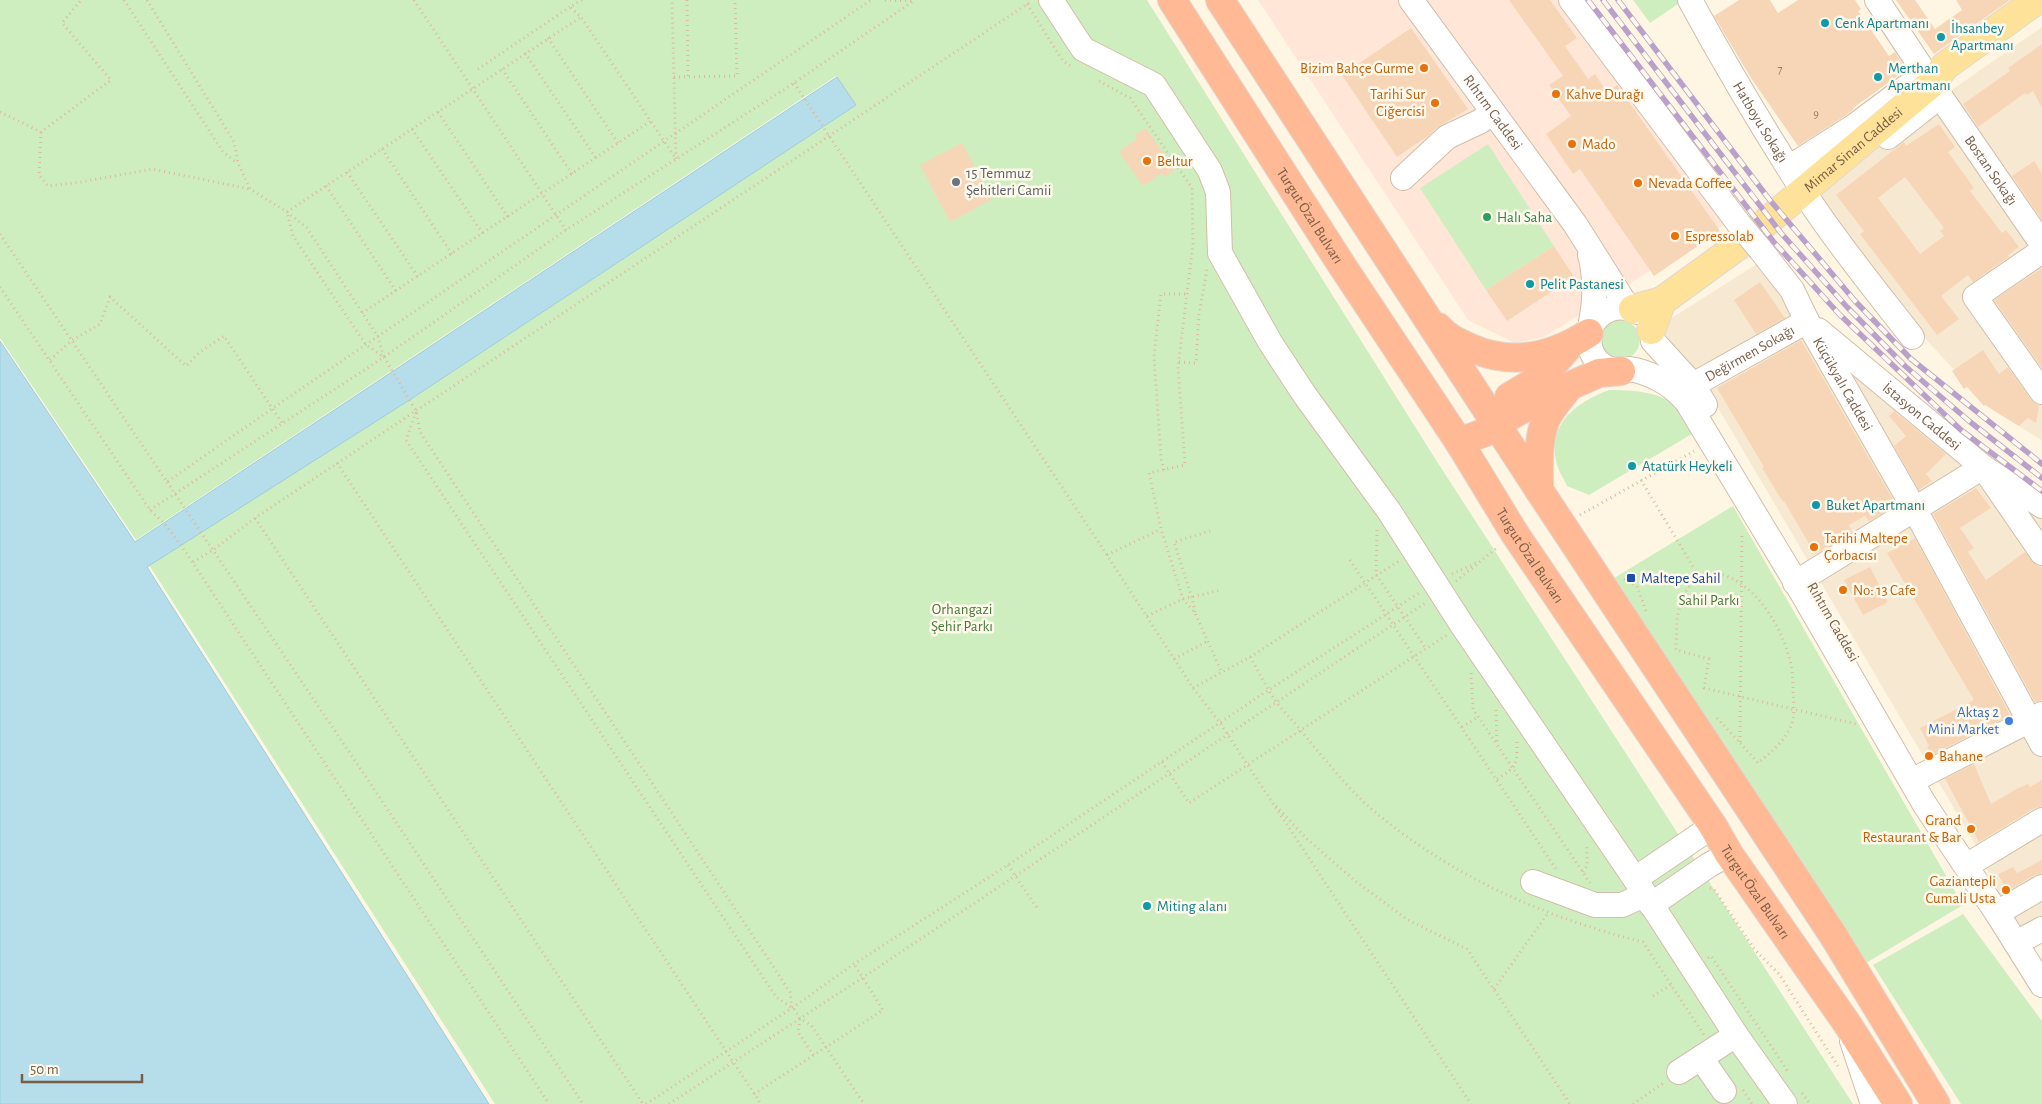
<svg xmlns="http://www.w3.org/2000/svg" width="2042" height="1104" font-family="'Alegreya Sans',sans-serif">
<rect width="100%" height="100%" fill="#fef6e3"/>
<!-- residential -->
<g fill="#f7e9d1">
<path d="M 2042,27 L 2042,440 L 1991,409 L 1905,317 L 1818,195 L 1946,94 Z"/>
<path d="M 1760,262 L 1804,308 L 2042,512 L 2042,938 L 2026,947 L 2010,922 L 1979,851 L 1714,401 L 1659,326 Z"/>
</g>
<!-- commercial -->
<path fill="#ffe6d7" d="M 1258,0 L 1565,0 L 1733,219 L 1544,337 L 1515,343 L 1468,320 Z"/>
<!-- green -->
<g fill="#cfeec0">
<path d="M 0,0 L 1147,0 L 1436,460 L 1853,1104 L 495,1104 L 149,565 L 408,401 L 856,105 L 836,76 L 136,540 L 0,338 Z"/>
<path d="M 1633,0 L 1684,0 L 1650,23 Z"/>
<path d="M 1488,144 L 1554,246 L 1486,290 L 1420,188 Z"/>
<path d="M 1623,319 C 1648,329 1644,358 1618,361 L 1600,350 L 1600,329 L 1610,320 Z"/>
<path d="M 1609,390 C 1632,390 1662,391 1679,409 C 1686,416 1691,424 1697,431 L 1589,495 L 1567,486 C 1564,479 1559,472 1557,465 C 1546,424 1575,403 1609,390 Z"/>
<path d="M 1733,506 L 1963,905 L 1861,966 L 1614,578 Z"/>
<path d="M 1963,914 L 2042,1021 L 2042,1104 L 1961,1104 L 1873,965 Z"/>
</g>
<!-- water -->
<path fill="#b5deea" stroke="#9acddd" d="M 837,77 L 856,105 L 408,401 L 147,567 L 489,1104 L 0,1104 L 0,341 L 135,542 Z"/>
<!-- building -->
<g fill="#f7d6b8" fill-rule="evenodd">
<path d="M 1509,0 L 1550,0 L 1577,38 L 1565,46 L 1588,79 L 1595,74 L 1607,92 L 1617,85 L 1720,231 L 1654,276 L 1580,169 L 1573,174 L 1546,134 L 1571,116 L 1549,85 L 1563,76 Z"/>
<path d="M 1739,0 L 1770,0 L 1778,13 L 1798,0 L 1855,0 L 1861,9 L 1858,11 L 1889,56 L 1895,52 L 1906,70 L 1853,108 L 1854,109 L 1845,116 L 1798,146 L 1751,78 L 1714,16 Z"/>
<path d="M 1896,0 L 1915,0 L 1935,29 L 1962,10 L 1956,0 L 2010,0 L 1934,54 Z"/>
<path d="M 1411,28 L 1468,109 L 1438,127 L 1428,136 L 1397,157 L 1342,75 Z"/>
<path d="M 2042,44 L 2042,108 L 2033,91 L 2027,95 L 2025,93 L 1978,127 L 1963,104 L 2010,71 L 2008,68 Z"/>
<path d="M 1939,124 L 1955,147 L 1948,152 L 1974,188 L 1970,191 L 2002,233 L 2006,230 L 2019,247 L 2007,256 L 2010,256 L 1973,282 L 1968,275 L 1941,296 L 1959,319 L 1937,335 L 1860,234 L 1864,231 L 1836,195 L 1904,142 L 1906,146 ZM 1905,177 L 1944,228 L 1940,231 L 1944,236 L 1920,254 L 1878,198 Z"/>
<path d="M 1146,128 L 1175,170 L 1165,177 L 1162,173 L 1143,186 L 1119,152 L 1137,139 L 1134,135 Z"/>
<path d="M 962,143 L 992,199 L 950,222 L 920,165 Z"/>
<path d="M 2034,161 L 2042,173 L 2042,220 L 2012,176 Z"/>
<path d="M 1554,246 L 1574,277 L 1507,321 L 1486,290 Z"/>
<path d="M 2042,268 L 2042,368 L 1994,300 Z"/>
<path d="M 1760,282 L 1785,318 L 1756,334 L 1734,300 Z"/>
<path d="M 1801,340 L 1896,505 L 1869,521 L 1865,516 L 1849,525 L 1852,532 L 1815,554 L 1784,501 L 1783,502 L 1762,468 L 1764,467 L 1717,388 Z"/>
<path d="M 1983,350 L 1999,374 L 2008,367 L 2031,400 L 2039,405 L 2036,423 L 2028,418 L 2019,426 L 1985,405 L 1984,406 L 1967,387 L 1964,389 L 1952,371 Z"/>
<path d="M 1894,411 L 1946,454 L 1926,474 L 1932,481 L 1919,490 L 1894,446 L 1906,436 L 1889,416 Z"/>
<path d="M 1976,488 L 1991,508 L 1960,528 L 1974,548 L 1968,552 L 1986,580 L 2025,552 L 2036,565 L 2042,567 L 2042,700 L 2035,702 L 1933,514 Z"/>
<path d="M 1915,538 L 2010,715 L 1932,755 L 1927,747 L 1929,746 L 1920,728 L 1974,700 L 1887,553 Z"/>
<path d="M 1870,567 L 1888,602 L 1863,615 L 1844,580 Z"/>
<path d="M 1974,764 L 1991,804 L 2016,789 L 2028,784 L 2030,787 L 2042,780 L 2042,806 L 2035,808 L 1979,842 L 1945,779 Z"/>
<path d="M 2042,860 L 2042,873 L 2035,875 L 2007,891 L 1998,874 L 2013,867 L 2017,873 Z"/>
</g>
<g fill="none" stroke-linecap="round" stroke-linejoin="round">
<defs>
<g id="minor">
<path d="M 1051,0 L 1083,49 L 1154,85 L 1210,171 L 1218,192 L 1220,253 L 1270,342 L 1304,394 L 1389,511 L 1462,625 L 1635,879 L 1736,1035 L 1785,1104"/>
<path id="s1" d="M 1411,0 L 1575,224 L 1628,308"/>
<path d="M 1571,0 L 1739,224"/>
<path id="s2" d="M 1690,0 C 1727,68 1767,135 1809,200 C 1840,247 1877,292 1912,337"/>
<path id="s3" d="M 1877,0 L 1940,96 L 2042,244"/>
<path d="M 1888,137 L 1940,96"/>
<path d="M 1790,167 L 1853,127 L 1924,74"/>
<path d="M 1403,178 L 1447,137 L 1479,122 L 1493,113"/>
<path id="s4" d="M 1760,249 L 1792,290 L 1807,321 L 1915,510 L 2042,744"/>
<path d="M 2042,251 L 1975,297 L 2042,392"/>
<path d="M 1590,255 C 1594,270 1595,285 1594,300 C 1593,322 1580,349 1602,365 C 1608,369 1616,371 1624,370"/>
<path d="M 1590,328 C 1600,309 1619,302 1638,312"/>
<path id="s5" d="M 1818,330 L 1983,467 L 2042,506"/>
<path d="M 1653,341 L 1693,385 L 1705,405"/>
<path d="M 1629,369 C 1651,372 1673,385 1687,402 L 1794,579 L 1925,805 L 1997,913 L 2042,985"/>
<path id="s6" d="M 1693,385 L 1807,321"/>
<path d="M 1795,583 L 1983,467 L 2042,553"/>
<path d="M 1923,775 L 2042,714"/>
<path d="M 1971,863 L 2042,820"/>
<path d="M 1635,879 L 1713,826"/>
<path d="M 1533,882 L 1595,905 L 1622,905 L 1644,895"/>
<path d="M 1651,905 L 1709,865 L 1729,854"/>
<path d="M 1997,913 L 2042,887"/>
<path d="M 2016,943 L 2042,929"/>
<path d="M 1852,1041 L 1873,1104"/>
<path d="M 1701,1058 L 1724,1091"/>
<path d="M 1679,1072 L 1736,1035"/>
</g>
<g id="major">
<path id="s7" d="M 1662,301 L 1739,245 L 1931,84 L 1945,66 L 2037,0"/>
<path d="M 1633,309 L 1662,301 L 1651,330"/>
</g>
<g id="highway">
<path id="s8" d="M 1172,0 L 1341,264 L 1459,442 L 1515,534 L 1713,826 L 1729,854 L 1848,1025 L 1898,1104"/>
<path d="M 1220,0 L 1539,490 L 1833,935 L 1936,1104"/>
<path d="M 1438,327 C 1448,338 1457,342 1471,348 C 1512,366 1552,357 1589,333"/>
<path d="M 1509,397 L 1542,377 L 1570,345"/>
<path d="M 1459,442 L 1486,432 L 1510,416 L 1547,396 L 1599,373 L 1621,371"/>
<path d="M 1539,490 C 1539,468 1537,440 1546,419 C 1552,407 1561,397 1569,387"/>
</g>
</defs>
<!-- minor casing -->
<use href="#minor" stroke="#d1bea8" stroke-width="26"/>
<!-- major casing -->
<use href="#major" stroke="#dfd8d3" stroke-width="30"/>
<!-- highway casing -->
<use href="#highway" stroke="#dfd8d3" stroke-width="30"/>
<!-- path -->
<g stroke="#dcba9b" stroke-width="3" stroke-dasharray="1 4" stroke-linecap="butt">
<path d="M 124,0 L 223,152 L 237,163"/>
<path d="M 147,0 L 234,142 L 238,163 L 250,189 L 287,212 L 307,228 L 378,337 L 384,357 L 366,345 L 293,236 L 287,212"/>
<path d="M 414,0 L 566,230"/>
<path d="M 582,0 L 570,7 L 581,17 L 676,159 L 672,0"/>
<path d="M 687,0 L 688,77"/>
<path d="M 885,0 L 912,1"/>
<path d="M 1027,4 L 1063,61 L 1071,66"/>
<path d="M 548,38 L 618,143"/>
<path d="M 525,53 L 596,158"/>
<path d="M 478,69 L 570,7"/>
<path d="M 502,69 L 572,174"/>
<path d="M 674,77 L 737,76 L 735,0"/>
<path d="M 1099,81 L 1130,98 L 1192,188 L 1193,244 L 1178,367 L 1185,465 L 1149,473 L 1161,529 L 1183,599 L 1195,613 L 1222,673"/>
<path d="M 794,83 L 1107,555 L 1193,688 L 1220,723 L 1471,1104"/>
<path d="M 0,112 L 41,132 L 111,80 L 62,23 L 81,0"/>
<path d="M 438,112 L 508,217"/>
<path d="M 412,129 L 483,234"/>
<path d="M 41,132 L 39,175 L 48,186 L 81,182 L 152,169 L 250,189"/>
<path d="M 382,149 L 452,254"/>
<path d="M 347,172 L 418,277"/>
<path d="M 326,186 L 396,291"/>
<path d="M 287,212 L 581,17"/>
<path d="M 0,234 L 167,482 L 273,408 L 871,0"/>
<path d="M 0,287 L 150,510 L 164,523 L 187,554 L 549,1104"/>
<path d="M 362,313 L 651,121"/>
<path d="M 384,357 L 416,411 L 420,432 L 790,992 L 792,1007"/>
<path d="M 50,360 L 71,341 L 100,324 L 110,297 L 186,366 L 200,352 L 224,336 L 282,423"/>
<path d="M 1179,362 L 1196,363 L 1199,314 L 1207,269"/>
<path d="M 416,412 L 406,440 L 776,997 L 794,1009 L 800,1018 L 811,1025 L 864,1104"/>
<path d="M 337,463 L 761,1104"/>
<path d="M 1164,470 L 1161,458 L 1154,356 L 1161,294 L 1187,294"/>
<path d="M 1641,480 L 1698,575 L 1683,595 L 1677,618 L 1676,650 L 1709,659 L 1704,688 L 1856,724"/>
<path d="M 167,482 L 368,780 L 583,1104"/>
<path d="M 150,510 L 384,357 L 566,230 L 794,83 L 915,0"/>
<path d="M 1580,515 L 1694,451"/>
<path d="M 255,518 L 643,1104"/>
<path d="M 1377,530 L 1376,574 L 1426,649"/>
<path d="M 1107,555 L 1161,529"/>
<path d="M 1350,560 L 1556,869"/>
<path d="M 193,562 L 213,550 L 255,518 L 1032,1"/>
<path d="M 1452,574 L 1476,563"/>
<path d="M 1698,575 C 1705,574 1713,572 1720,574 C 1755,583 1780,624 1789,657 C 1793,669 1793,682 1793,695 C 1794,705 1795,716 1791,726 C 1784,742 1771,752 1758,763 L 1740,743"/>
<path d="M 1624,579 L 1637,586 L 1646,611"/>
<path d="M 1456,581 L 1498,547"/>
<path d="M 1195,612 L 1192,598 L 1174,542 L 1210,531"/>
<path d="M 1147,616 L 1183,599 L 1221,590"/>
<path d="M 1250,657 C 1259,672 1267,689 1277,703 C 1285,713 1294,722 1302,732 C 1327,762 1351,793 1382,818 C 1460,880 1547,918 1643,942 L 1704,1035"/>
<path d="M 1174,659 L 1208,641"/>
<path d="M 1471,673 L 1473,709 L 1590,883"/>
<path d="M 1193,688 L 1250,657 L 1399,561"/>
<path d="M 1496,710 L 1497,744"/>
<path d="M 1717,718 L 1740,743 L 1742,533"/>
<path d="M 1462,727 L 1478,717"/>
<path d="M 1162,762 L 1189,803 L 1447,635"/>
<path d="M 1497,779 C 1517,767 1517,765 1517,741"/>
<path d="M 1276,806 L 1306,838 L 1354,880 L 1408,920 L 1467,949 L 1570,1104"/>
<path d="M 1008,865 L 1037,908"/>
<path d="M 1583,872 L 1587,866 L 1587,844"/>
<path d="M 1710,888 L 1714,889 L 1755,950 L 1779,974 L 1838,1066"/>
<path d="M 1708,958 L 1711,956 L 1789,1073"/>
<path d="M 1494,989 L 1548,913"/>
<path d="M 1653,996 L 1671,985"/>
<path d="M 800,1019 L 798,1032 L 814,1056"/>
<path d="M 1743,1090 L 1752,1104"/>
<path d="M 1802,1093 L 1810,1104"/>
<path d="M 754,1094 L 883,1010 L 854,964"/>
<path d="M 646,1104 L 792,1008 L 854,964 L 1008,865 L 1270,689 L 1419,593"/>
<path d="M 669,1104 L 862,978 L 1427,602"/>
<path d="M 1633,1104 L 1665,1082"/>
</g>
<!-- minor -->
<use href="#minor" stroke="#fff" stroke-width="24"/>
<!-- major -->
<use href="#major" stroke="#ffe29a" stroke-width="28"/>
<!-- highway -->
<use href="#highway" stroke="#ffb994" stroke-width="28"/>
<defs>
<g id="rail">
<path d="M 1588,0 L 1773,241 L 1839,314 L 1961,430 L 2042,491"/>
<path d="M 1603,0 L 1781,233 L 1847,307 L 1905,366 L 1969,421 L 2042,478"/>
<path d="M 1618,0 L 1769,199 L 1855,301 L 1911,359 L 2042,464"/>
</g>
</defs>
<!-- rail casing -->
<use href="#rail" stroke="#baa0ca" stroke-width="5.5"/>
<!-- rail -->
<use href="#rail" stroke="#fff9ec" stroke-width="4" stroke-dasharray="11" stroke-linecap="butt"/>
<defs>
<path id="minor-bridge" d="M 1739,224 L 1760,249"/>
</defs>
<!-- minor-bridge casing -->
<use href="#minor-bridge" stroke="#d1bea8" stroke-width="26" stroke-linecap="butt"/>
<!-- minor-bridge -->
<use href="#minor-bridge" stroke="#fff" stroke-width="24"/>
</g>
<!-- markers -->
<g fill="#0f9aa8" stroke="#fff9ec" stroke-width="2">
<circle cx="1825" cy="23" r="5"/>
<circle cx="1941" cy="37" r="5"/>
<circle cx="1878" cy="77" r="5"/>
<circle cx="1530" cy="284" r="5"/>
<circle cx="1632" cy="466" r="5"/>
<circle cx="1816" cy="505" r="5"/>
<circle cx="1147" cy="906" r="5"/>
</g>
<g fill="#e8710a" stroke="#fff9ec" stroke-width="2">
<circle cx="1424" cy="68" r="5"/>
<circle cx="1556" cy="94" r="5"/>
<circle cx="1435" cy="103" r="5"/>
<circle cx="1572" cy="144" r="5"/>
<circle cx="1147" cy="161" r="5"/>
<circle cx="1638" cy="183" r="5"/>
<circle cx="1675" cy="236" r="5"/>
<circle cx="1814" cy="547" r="5"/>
<circle cx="1843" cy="590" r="5"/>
<circle cx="1929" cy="756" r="5"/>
<circle cx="1971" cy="829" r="5"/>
<circle cx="2006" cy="890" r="5"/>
</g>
<circle fill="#6b7280" stroke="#fff9ec" stroke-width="2" cx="956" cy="182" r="5"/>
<circle fill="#2e9e5b" stroke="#fff9ec" stroke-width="2" cx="1487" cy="217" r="5"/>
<rect fill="#1a4fb4" stroke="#fff9ec" stroke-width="2" x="1626" y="573" width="10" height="10" rx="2.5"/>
<circle fill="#3f7fe0" stroke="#fff9ec" stroke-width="2" cx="2009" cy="721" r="5"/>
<g text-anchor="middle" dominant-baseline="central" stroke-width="5" stroke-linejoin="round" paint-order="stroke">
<!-- number labels -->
<g font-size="12" fill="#997b62">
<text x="1780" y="69">7</text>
<text x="1816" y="114">9</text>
</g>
<!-- culture labels -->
<g font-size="15" fill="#0d838f" stroke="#fff9ec" text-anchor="start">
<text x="1835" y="23">Cenk Apartmanı</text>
<text x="1951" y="28">İhsanbey<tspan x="1951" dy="17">Apartmanı</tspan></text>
<text x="1888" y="68">Merthan<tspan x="1888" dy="17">Apartmanı</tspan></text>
<text x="1540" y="284">Pelit Pastanesi</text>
<text x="1642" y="466">Atatürk Heykeli</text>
<text x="1826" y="505">Buket Apartmanı</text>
<text x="1157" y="906">Miting alanı</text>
</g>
<!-- food labels -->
<g font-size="15" fill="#c56008" stroke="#fff9ec" text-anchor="start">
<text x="1414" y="68" text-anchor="end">Bizim Bahçe Gurme</text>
<text x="1425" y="94" text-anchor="end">Tarihi Sur<tspan x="1425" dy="17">Ciğercisi</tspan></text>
<text x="1566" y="94">Kahve Durağı</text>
<text x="1582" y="144">Mado</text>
<text x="1157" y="161">Beltur</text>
<text x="1648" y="183">Nevada Coffee</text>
<text x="1685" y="236">Espressolab</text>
<text x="1824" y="538">Tarihi Maltepe<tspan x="1824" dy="17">Çorbacısı</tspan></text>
<text x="1853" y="590">No: 13 Cafe</text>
<text x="1939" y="756">Bahane</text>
<text x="1961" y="820" text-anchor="end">Grand<tspan x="1961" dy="17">Restaurant &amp; Bar</tspan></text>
<text x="1996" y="881" text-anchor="end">Gaziantepli<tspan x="1996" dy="17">Cumali Usta</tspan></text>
</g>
<!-- street labels -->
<g font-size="15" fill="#7a5d46" stroke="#fff9ec">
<text stroke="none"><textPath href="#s1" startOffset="139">Rıhtım Caddesi</textPath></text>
<text stroke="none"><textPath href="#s2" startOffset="141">Hatboyu Sokağı</textPath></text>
<text stroke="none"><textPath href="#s7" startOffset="244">Mimar Sinan Caddesi</textPath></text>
<text stroke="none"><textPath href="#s3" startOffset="205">Bostan Sokağı</textPath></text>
<text stroke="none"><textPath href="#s8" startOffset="256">Turgut Özal Bulvarı</textPath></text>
<text stroke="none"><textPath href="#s6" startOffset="65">Değirmen Sokağı</textPath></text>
<text stroke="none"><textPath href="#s4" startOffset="159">Küçükyalı Caddesi</textPath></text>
<text stroke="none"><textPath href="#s5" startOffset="135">İstasyon Caddesi</textPath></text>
<text stroke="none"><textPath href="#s8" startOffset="661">Turgut Özal Bulvarı</textPath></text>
<text transform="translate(1833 622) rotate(60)">Rıhtım Caddesi</text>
<text stroke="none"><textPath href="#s8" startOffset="1066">Turgut Özal Bulvarı</textPath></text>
</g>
<!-- worship labels -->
<g font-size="15" fill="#5b616d" stroke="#fff9ec" text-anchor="start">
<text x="966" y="173">15 Temmuz<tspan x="966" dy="17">Şehitleri Camii</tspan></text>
</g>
<!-- leisure labels -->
<g font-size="15" fill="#27864d" stroke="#fff9ec" text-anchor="start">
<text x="1497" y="217">Halı Saha</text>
</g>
<!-- transit labels -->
<g font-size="15" fill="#164399" stroke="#fff9ec" text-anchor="start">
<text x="1641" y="578">Maltepe Sahil</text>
</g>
<!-- park labels -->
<g font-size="15" fill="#477a3a" stroke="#fff9ec">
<text x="1709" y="600">Sahil Parkı</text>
<text x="962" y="609">Orhangazi<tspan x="962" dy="17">Şehir Parkı</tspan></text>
</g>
<!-- shop labels -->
<g font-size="15" fill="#366cbe" stroke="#fff9ec" text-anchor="end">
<text x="1999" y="712">Aktaş 2<tspan x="1999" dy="17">Mini Market</tspan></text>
</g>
</g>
<!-- scale -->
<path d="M22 1074v8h120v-8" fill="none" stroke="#7a5d46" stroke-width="2.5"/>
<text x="30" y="1074" font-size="15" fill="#7a5d46" stroke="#fff9ec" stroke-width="4" paint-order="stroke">50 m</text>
</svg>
